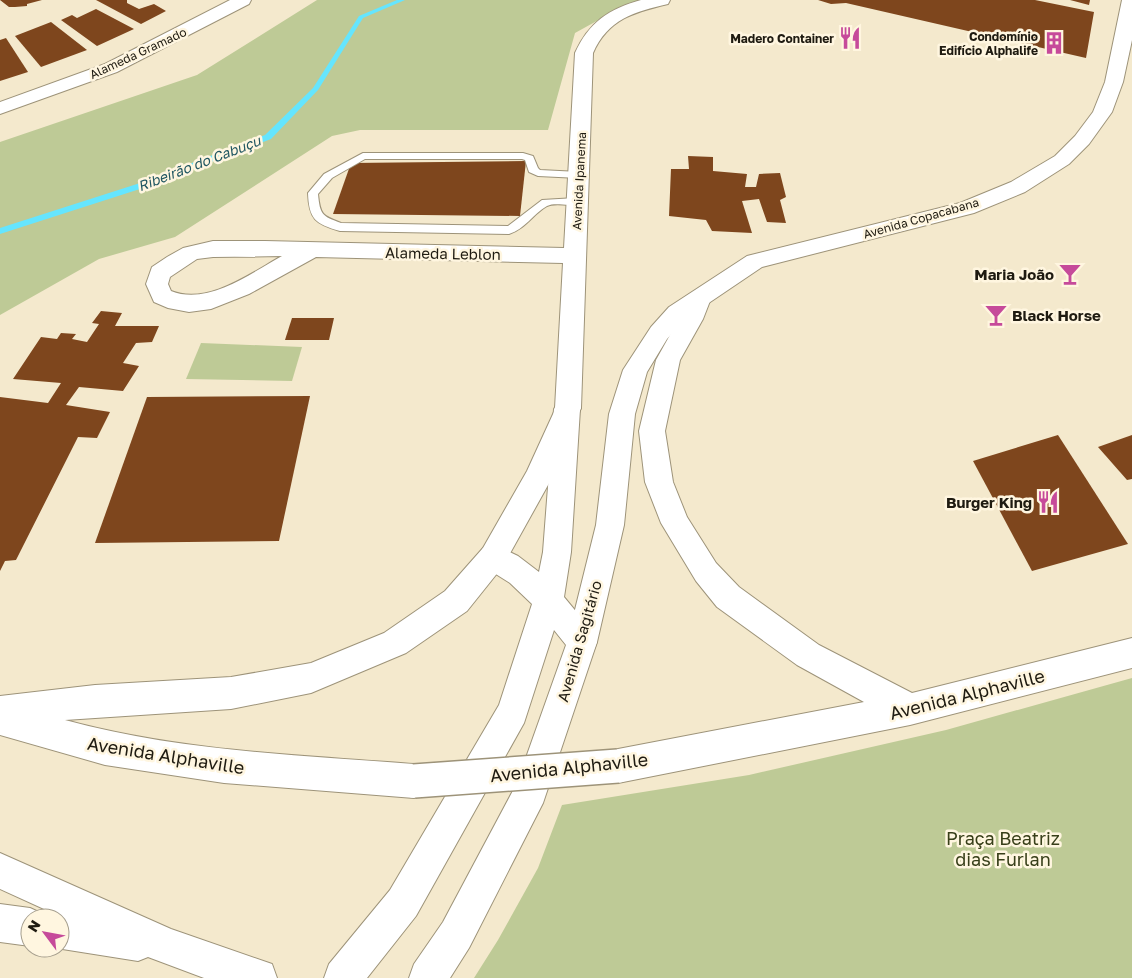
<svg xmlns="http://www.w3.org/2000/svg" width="1132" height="978" font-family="'Golos Text',sans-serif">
<rect width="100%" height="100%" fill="#f4e9cd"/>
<!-- green -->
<g fill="#beca96">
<path d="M 317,0 L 642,0 L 622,7 L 575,33 L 548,130 L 360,130 L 332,136 L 175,237 L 99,259 L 0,315 L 0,142 L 197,75 Z"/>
<path d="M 201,343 L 302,347 L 292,381 L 186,379 Z"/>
<path d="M 1132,678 L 1132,978 L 474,978 L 498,940 L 538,868 L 562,805 L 749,775 L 946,730 Z"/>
</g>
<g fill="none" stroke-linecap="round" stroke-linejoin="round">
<!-- stream -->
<path fill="#65e5fe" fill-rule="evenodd" d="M 397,0 L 405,0 L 363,18 L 318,90 L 271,139 L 143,188 L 0,234 L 0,228 L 137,184 L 265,135 L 313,88 L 359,16 Z"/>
</g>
<!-- building -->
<g fill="#7e461d">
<path d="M 0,0 L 42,0 L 27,4 L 27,6 L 15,7 L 9,7 Z"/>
<path d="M 96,0 L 127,0 L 127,3 L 139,9 L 154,4 L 166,11 L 141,24 Z"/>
<path d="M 818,0 L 1035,0 L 1094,12 L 1086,58 L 846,3 L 831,4 Z"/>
<path d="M 1070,0 L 1090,0 L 1089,5 Z"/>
<path d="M 96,9 L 134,29 L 97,46 L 61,20 L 72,15 L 77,18 Z"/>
<path d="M 51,22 L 87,50 L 41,67 L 15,36 Z"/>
<path d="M 6,38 L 28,72 L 0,81 L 0,40 Z"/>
<path d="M 688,156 L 713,157 L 713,171 L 747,174 L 745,187 L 756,187 L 759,174 L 780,173 L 786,197 L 780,200 L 786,223 L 767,222 L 759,199 L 742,201 L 752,233 L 712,231 L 706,220 L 669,216 L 671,169 L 689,169 Z"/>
<path d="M 526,161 L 520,216 L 333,214 L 351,163 Z"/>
<path d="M 101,311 L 122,313 L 115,326 L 159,326 L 152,342 L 136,343 L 123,363 L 139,366 L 123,391 L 79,387 L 66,405 L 110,412 L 97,438 L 78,437 L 16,560 L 5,561 L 0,571 L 0,397 L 48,403 L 61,383 L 13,379 L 41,337 L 57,339 L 61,333 L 76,334 L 72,339 L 87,342 L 99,324 L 92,323 Z"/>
<path d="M 292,318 L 334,318 L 329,340 L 285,340 Z"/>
<path d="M 310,396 L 279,541 L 95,543 L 147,397 Z"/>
<path d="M 1058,435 L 1128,544 L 1032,571 L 973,461 Z"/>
<path d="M 1132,435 L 1132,479 L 1127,480 L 1098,447 Z"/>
</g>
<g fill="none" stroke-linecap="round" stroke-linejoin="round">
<defs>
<path id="service" d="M 363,153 L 523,153 L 533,156 L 538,168 L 540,170 L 579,172 L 584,175 L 579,178 L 538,176 L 529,172 L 525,160 L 522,159 L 365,159 L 332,178 L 318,194 C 320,215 322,216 341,223 L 508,226 L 542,200 L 576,198 L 581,201 C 573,209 557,201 547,206 C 533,214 525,229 509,234 L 340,231 C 315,224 309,219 308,193 L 324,174 Z"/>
<g id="minor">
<path d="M 230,0 L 251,0 L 249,4 L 117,72 L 0,114 L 0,102 L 105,64 Z"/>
<path d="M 641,0 L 670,0 L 668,4 C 634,12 608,19 593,53 L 581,408 L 577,415 L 568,418 L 559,415 L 555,408 L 563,263 L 316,257 L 249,294 L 211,309 L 189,312 L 168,308 L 154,302 L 146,284 L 152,267 L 167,257 L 183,248 L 213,241 L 265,241 L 564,248 L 575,53 C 589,22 609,9 641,0 ZM 282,256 C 251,273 208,306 171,291 L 168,284 L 170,277 L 197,259 L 213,257 Z"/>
<path d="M 1122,0 L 1132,0 L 1132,40 L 1123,82 L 1112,112 L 1089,144 L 1069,164 L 1025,192 L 974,213 L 762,267 L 685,319 L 667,339 L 647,372 L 635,414 L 624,525 L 597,642 L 593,652 L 582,657 L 571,652 L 567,642 L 596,525 L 609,414 L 623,370 L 651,327 L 669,307 L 747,256 L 960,203 L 1011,182 L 1055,156 L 1075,136 L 1093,112 L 1105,82 Z"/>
</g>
<path id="tertiary" d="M 567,399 L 576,402 L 580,409 L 571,552 L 564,597 L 593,632 L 597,642 L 543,803 L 469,948 L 450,978 L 409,978 L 414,964 L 443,922 L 517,783 L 566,645 L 554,630 L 524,723 L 416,916 L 367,978 L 324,978 L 329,964 L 390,890 L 499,705 L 532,604 L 510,583 L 483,566 L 478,557 L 483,548 L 493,544 L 518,556 L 539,572 L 543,552 L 554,409 L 558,402 Z"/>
<g id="secondary">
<path d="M 698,293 L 706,295 L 710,301 L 703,319 L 680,360 L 665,431 L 673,482 L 687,517 L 716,563 L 739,587 L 819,645 L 912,693 L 1132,638 L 1132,668 L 910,725 L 618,783 L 606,778 L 601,766 L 606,754 L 618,749 L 864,702 L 797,665 L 717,607 L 696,581 L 661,523 L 645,482 L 639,431 L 656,360 L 679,319 L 690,295 Z"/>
<path d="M 568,398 L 577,401 L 581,408 L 553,476 L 503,566 L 467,611 L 406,653 L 311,693 L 231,709 L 65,720 C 178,751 297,755 414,764 L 426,769 L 431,781 L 426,793 L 414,798 L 224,783 L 105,765 L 0,735 L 0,696 L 95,685 L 231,677 L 311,663 L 384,633 L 445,591 L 483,548 L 527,471 L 559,401 Z"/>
<path d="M 0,853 L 171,929 L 272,964 L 277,978 L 204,978 L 148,957 L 138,961 L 56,948 L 60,948 L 60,918 L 47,918 L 55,914 L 0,889 Z"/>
<path d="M 0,904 L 30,908 L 43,914 L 45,918 L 30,918 L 30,946 L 0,942 Z"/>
</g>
</defs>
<!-- service casing -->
<use href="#service" stroke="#9d9379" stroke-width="2"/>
<!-- minor casing -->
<use href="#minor" stroke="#9d9379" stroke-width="2"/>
<!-- tertiary casing -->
<use href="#tertiary" stroke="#9d9379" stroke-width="2"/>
<!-- secondary casing -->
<use href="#secondary" stroke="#9d9379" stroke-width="2"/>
<!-- service -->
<use href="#service" fill="#fff" fill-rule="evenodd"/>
<!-- minor -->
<use href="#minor" fill="#fff" fill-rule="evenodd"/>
<!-- tertiary -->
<use href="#tertiary" fill="#fff" fill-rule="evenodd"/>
<!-- secondary -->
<use href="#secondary" fill="#fff" fill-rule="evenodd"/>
<defs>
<path id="secondary-bridge" d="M 414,781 L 618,766"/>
</defs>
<!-- secondary-bridge casing -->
<use href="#secondary-bridge" stroke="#9d9379" stroke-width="36" stroke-linecap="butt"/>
<!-- secondary-bridge -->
<use href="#secondary-bridge" stroke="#fff" stroke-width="33"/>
</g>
<!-- icons -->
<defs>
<symbol id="restaurant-bare" viewBox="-9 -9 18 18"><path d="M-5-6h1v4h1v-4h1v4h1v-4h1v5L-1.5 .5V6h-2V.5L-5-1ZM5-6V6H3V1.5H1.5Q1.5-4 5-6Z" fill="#c64a9a" stroke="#fff6e0" stroke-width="2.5" paint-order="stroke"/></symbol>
<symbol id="building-bare" viewBox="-9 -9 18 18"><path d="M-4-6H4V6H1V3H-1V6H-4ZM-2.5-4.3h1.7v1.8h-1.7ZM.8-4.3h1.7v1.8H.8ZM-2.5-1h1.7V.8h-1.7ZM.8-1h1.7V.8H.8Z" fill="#c64a9a" stroke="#fff6e0" stroke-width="2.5" paint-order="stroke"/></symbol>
<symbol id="bar-bare" viewBox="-9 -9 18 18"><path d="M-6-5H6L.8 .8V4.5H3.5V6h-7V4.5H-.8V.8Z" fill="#c64a9a" stroke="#fff6e0" stroke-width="2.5" paint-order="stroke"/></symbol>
</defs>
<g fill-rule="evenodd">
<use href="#restaurant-bare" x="834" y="22" width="32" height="32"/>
<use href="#building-bare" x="1038" y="27" width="32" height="32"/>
<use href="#bar-bare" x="1054" y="258" width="32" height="32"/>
<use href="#bar-bare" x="980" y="299" width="32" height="32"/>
<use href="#restaurant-bare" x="1032" y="486" width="32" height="32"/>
</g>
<g text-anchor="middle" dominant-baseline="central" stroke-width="5" stroke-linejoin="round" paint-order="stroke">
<!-- far-poi labels -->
<g font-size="12" font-weight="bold" fill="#1f1b11" stroke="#fff6e0" text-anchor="end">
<text x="1038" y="36">Condomínio<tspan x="1038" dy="14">Edifício Alphalife</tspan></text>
<text x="834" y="38">Madero Container</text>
</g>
<!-- far-street labels -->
<g font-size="12" fill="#1f1b11" stroke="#fff6e0">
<text transform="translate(138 53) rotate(-25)">Alameda Gramado</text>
<text transform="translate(579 181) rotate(-87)">Avenida Ipanema</text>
<text transform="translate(921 218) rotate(-16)">Avenida Copacabana</text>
</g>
<!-- far-water labels -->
<g font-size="14" font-style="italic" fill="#215762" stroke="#fff6e0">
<text transform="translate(199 163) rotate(-21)">Ribeirão do Cabuçu</text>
</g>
<!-- street labels -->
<g font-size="15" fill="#1f1b11" stroke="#fff6e0">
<text transform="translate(443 253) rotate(1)">Alameda Leblon</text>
<text transform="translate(579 641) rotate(-74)">Avenida Sagitário</text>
</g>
<!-- poi labels -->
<g font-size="15" font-weight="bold" fill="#1f1b11" stroke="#fff6e0" text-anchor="end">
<text x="1054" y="274">Maria João</text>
<text x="1012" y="315" text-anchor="start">Black Horse</text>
<text x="1032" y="502">Burger King</text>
</g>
<!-- near-street labels -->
<g font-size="18" fill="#1f1b11" stroke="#fff6e0">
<text transform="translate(967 694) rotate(-14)">Avenida Alphaville</text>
<text transform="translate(166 755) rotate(9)">Avenida Alphaville</text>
<text transform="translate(569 767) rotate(-6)">Avenida Alphaville</text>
</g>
<!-- near-park labels -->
<g font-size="18" fill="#383f19" stroke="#fff6e0">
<text x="1003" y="838">Praça Beatriz<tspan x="1003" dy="21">dias Furlan</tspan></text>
</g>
</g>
<!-- north arrow -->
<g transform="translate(45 933) rotate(302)"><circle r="24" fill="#fff6e0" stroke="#a59e8d"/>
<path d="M0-4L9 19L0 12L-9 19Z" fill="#c64a9a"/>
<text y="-8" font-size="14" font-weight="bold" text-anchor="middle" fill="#1f1b11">N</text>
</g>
</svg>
